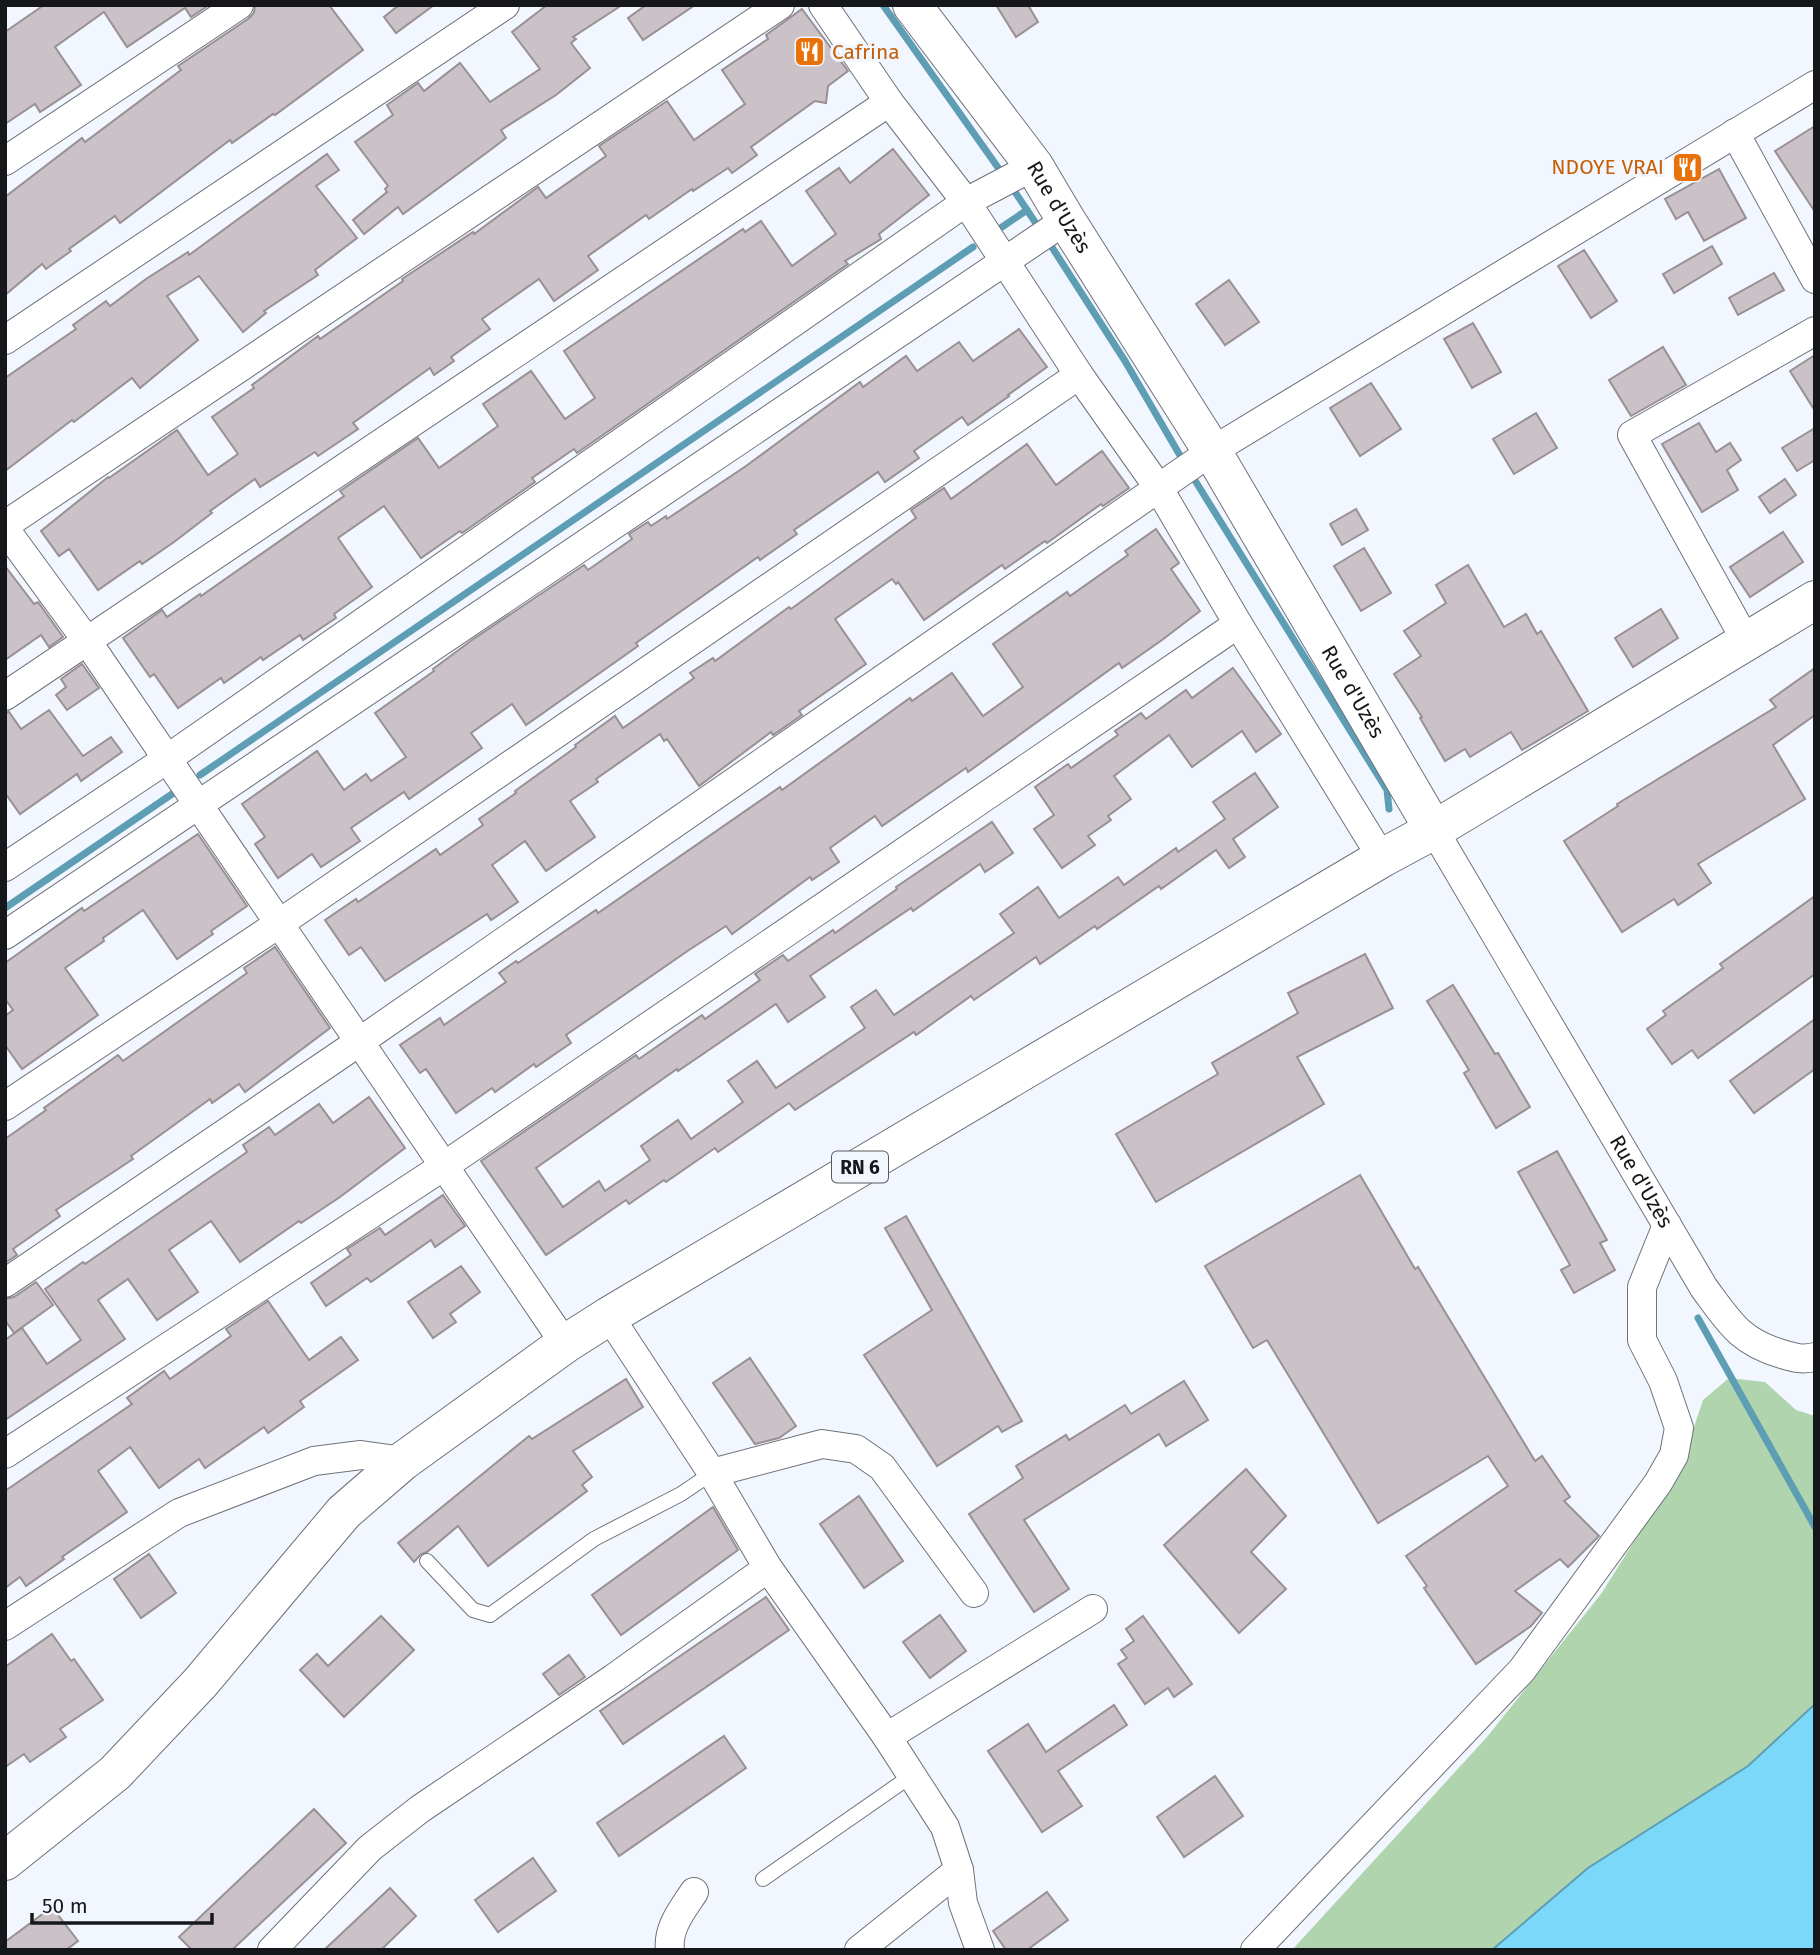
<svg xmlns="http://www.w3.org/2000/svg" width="1820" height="1955" font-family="'Fira Sans',sans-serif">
<rect width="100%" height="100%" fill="#f2f6fe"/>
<!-- green -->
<path fill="#b0d4ad" d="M 1729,1378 L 1765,1382 L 1796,1410 L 1815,1416 L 1815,1704 L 1748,1766 L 1588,1868 L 1492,1950 L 1292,1950 L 1487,1737 L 1601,1594 L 1680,1469 L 1703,1400 Z"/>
<!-- water -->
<path fill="#7bd8f8" stroke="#5d9eb5" stroke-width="2" d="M 1815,1704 L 1815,1950 L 1492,1950 L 1588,1868 L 1748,1766 Z"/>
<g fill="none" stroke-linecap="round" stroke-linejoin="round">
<!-- stream -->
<g stroke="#5d9eb5" stroke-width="7">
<path d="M 883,5 L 1004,176"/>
<path d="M 1011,186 L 1041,231"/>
<path d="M 1002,227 L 1027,210"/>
<path d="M 1048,241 L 1125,361 L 1185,464"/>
<path d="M 1191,474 L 1387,790 L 1389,809"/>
<path d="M 200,775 L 973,247"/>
<path d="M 5,908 L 175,792"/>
<path d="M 1698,1318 L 1815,1527"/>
</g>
</g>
<!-- building -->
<g fill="#cbc2c7" stroke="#989094" stroke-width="2">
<path d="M 44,5 L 209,5 L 191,17 L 185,8 L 127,47 L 104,12 L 55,47 L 81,85 L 40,112 L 35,104 L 5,124 L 5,32 Z"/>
<path d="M 255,5 L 329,5 L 363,50 L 275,115 L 273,114 L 232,143 L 230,140 L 120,223 L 115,216 L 69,249 L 71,251 L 46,269 L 42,264 L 5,295 L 5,197 L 82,138 L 85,142 L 181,70 L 178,66 L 248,19 L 254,13 Z"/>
<path d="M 399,5 L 434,5 L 396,33 L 384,17 Z"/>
<path d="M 547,5 L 622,5 L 573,37 L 576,39 L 571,43 L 590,68 L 556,95 L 501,130 L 506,138 L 489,151 L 403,214 L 398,207 L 364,234 L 353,220 L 387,192 L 385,189 L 388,186 L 355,142 L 393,115 L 387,105 L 418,83 L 424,91 L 460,63 L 490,102 L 540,69 L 512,32 Z"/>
<path d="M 646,5 L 695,5 L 643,40 L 628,18 Z"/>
<path d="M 996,5 L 1028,5 L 1038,22 L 1016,37 Z"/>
<path d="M 802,9 L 848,71 L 828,86 L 826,103 L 815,101 L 751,147 L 757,155 L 732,173 L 728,168 L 693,191 L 692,189 L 649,219 L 646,215 L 588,256 L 598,270 L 554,301 L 539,279 L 482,319 L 490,329 L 451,357 L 454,361 L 434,375 L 430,368 L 353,423 L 358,429 L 318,456 L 315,452 L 260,487 L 255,479 L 210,511 L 212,513 L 174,542 L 142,564 L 140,561 L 98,590 L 69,549 L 59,556 L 41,531 L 108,477 L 109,478 L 177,430 L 208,475 L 238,454 L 212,417 L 254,388 L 252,385 L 318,336 L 320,339 L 403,281 L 402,279 L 473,232 L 474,234 L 538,187 L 546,198 L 606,156 L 599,146 L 667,101 L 694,140 L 745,104 L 722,70 L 768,39 L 766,35 Z"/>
<path d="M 1815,126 L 1815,212 L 1775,151 Z"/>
<path d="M 893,149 L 929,195 L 879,234 L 881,239 L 845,261 L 848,264 L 577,453 L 574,449 L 532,478 L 535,482 L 462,533 L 460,531 L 421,558 L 384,506 L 338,538 L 372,587 L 334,614 L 336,618 L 303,640 L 300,635 L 263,660 L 261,657 L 224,683 L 221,678 L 178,708 L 154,674 L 150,677 L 123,638 L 162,610 L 167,617 L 200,594 L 201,596 L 344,496 L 340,491 L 418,438 L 439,468 L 498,426 L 483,404 L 531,371 L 565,419 L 595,398 L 564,351 L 743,229 L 745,232 L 761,221 L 792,266 L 836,234 L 806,191 L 839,168 L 850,183 Z"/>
<path d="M 327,154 L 339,170 L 316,186 L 357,238 L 315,270 L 318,275 L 264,311 L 266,313 L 243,332 L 199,276 L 167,296 L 198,340 L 140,388 L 132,378 L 74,422 L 72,420 L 5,471 L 5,378 L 76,329 L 73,325 L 106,301 L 110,306 L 146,279 L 188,252 L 189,255 Z"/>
<path d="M 1719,169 L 1746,218 L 1704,241 L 1688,212 L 1676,219 L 1665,199 Z"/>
<path d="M 1712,246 L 1722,264 L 1674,293 L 1663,274 Z"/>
<path d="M 1584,250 L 1617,301 L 1591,318 L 1558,266 Z"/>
<path d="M 1774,273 L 1784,290 L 1738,315 L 1729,298 Z"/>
<path d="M 1229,280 L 1259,322 L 1225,345 L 1196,304 Z"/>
<path d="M 1473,323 L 1501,372 L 1472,388 L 1444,339 Z"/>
<path d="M 1019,329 L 1047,367 L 1008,395 L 1009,396 L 968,425 L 962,417 L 914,451 L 919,458 L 885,482 L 878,472 L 794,530 L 797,534 L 760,560 L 758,557 L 636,643 L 638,646 L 526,725 L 512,704 L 471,733 L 482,748 L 409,799 L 404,792 L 351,828 L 360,841 L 321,867 L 312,854 L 278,878 L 255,844 L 265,837 L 242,804 L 317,751 L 344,790 L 366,774 L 371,781 L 406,757 L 375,713 L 434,671 L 433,669 L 472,640 L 584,565 L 588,570 L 632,539 L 629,534 L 648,522 L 651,526 L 666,516 L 667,519 L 746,466 L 860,382 L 863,387 L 906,356 L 917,371 L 959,342 L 973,361 Z"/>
<path d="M 1663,347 L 1686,385 L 1631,416 L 1609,380 Z"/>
<path d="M 1815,355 L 1815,411 L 1790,371 Z"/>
<path d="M 1371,383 L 1401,429 L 1360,456 L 1330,408 Z"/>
<path d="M 1536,413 L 1557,448 L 1514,474 L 1493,439 Z"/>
<path d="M 1699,423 L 1716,452 L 1730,443 L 1741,460 L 1727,470 L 1738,490 L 1702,512 L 1662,444 Z"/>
<path d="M 1815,428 L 1815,460 L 1797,471 L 1782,448 Z"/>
<path d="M 1027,444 L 1056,485 L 1102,451 L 1129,488 L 1103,506 L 1101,504 L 1047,543 L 1045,541 L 1005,569 L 1002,565 L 924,620 L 898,582 L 896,584 L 892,579 L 835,619 L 866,664 L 799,711 L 802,715 L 773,735 L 771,732 L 699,786 L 667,739 L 664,741 L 660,734 L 596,779 L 598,782 L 570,801 L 595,837 L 546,871 L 525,841 L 492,865 L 518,902 L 491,920 L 487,914 L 385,981 L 361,947 L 349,955 L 325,920 L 356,899 L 358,902 L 436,849 L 440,855 L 483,825 L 479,819 L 516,793 L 515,791 L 576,747 L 575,745 L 615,716 L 623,728 L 694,678 L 690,673 L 713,658 L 715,661 L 789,607 L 791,609 L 916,518 L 911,510 L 944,488 L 951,499 Z"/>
<path d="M 1785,479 L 1796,495 L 1770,513 L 1759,497 Z"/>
<path d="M 1356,509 L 1368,530 L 1342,545 L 1330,524 Z"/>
<path d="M 1156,529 L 1179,563 L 1171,569 L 1200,611 L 1162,640 L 1122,668 L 1119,663 L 968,772 L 966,768 L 882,826 L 875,816 L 830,848 L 839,862 L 812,880 L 810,877 L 732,934 L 726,926 L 689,950 L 566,1035 L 571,1043 L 536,1067 L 534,1064 L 495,1092 L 492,1088 L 456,1113 L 426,1069 L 420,1073 L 400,1045 L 440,1018 L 444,1025 L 506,982 L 499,973 L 516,961 L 518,963 L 596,910 L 598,913 L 780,787 L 782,790 L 910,698 L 912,701 L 952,673 L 983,716 L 1023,687 L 993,644 L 1067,592 L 1070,596 L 1128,555 L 1125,551 Z"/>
<path d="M 1783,532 L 1803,562 L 1750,597 L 1730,567 Z"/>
<path d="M 1364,548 L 1391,593 L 1361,611 L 1334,566 Z"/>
<path d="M 1468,565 L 1504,627 L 1526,614 L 1537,634 L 1541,631 L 1588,711 L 1522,750 L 1511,732 L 1470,757 L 1465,749 L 1445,761 L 1420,718 L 1422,717 L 1394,674 L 1421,656 L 1404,631 L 1446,603 L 1436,585 Z"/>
<path d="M 5,566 L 34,604 L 38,602 L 63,637 L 49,647 L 41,635 L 5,660 Z"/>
<path d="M 1661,609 L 1678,638 L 1633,667 L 1615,638 Z"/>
<path d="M 82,664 L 99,688 L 67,710 L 56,695 L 66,687 L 61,679 Z"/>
<path d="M 1233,668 L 1281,734 L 1256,752 L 1242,731 L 1192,767 L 1169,735 L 1114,776 L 1131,799 L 1108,816 L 1111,820 L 1088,836 L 1095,845 L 1062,868 L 1034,829 L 1054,815 L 1035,787 L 1068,764 L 1071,768 L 1118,735 L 1115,731 L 1141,713 L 1146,719 L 1186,690 L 1192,698 Z"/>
<path d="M 1815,668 L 1815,715 L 1773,745 L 1805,799 L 1698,864 L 1711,883 L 1678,905 L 1674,899 L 1622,932 L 1564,841 L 1618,806 L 1617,804 L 1776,707 L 1770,700 Z"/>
<path d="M 49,710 L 83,756 L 111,737 L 122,752 L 81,781 L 77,774 L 20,814 L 5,793 L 5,713 L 9,712 L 21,729 Z"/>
<path d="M 1255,773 L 1278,807 L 1233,839 L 1245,857 L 1229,868 L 1216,850 L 1161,889 L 1159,886 L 1097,929 L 1095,926 L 1040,964 L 1036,957 L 974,1000 L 971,996 L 916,1035 L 914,1032 L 795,1110 L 789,1103 L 718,1152 L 715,1148 L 666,1182 L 664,1180 L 629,1204 L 626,1200 L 546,1255 L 481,1161 L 636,1055 L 639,1059 L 702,1015 L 705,1019 L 760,980 L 755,974 L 783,955 L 788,961 L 833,930 L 835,933 L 897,889 L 896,887 L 992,822 L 1013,853 L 985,872 L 980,864 L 913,911 L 911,908 L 810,976 L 825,997 L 788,1022 L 776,1004 L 678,1071 L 677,1069 L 536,1168 L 563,1207 L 599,1181 L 605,1191 L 650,1160 L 641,1146 L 678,1120 L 691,1139 L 743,1102 L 728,1081 L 757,1061 L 776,1088 L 865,1028 L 851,1007 L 876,990 L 894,1015 L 1014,933 L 1000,914 L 1038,887 L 1059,918 L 1118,877 L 1124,885 L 1176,848 L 1178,852 L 1225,819 L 1213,802 Z"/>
<path d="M 198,834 L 247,906 L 211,931 L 213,934 L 177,959 L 143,910 L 103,938 L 104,941 L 65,968 L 98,1015 L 22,1069 L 5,1045 L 5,1016 L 13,1010 L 5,999 L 5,963 L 82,908 L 84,911 Z"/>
<path d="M 1815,896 L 1815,974 L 1698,1058 L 1692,1050 L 1672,1064 L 1647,1029 L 1666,1015 L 1663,1011 L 1723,968 L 1720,964 Z"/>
<path d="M 275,947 L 330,1028 L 245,1092 L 239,1084 L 212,1103 L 210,1099 L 170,1128 L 131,1156 L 133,1159 L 56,1210 L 60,1216 L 13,1249 L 17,1255 L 5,1263 L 5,1139 L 46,1110 L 44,1108 L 118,1055 L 123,1061 L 247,973 L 244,968 Z"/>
<path d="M 1365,954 L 1393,1008 L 1297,1057 L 1324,1104 L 1156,1202 L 1116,1134 L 1218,1074 L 1212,1063 L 1298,1013 L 1288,993 Z"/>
<path d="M 1453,985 L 1495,1054 L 1498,1053 L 1530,1107 L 1496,1128 L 1464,1073 L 1469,1070 L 1427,1001 Z"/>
<path d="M 1815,1019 L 1815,1069 L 1754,1113 L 1730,1081 Z"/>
<path d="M 369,1097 L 405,1148 L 340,1197 L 301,1223 L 299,1221 L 240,1262 L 211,1221 L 169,1250 L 198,1292 L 157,1320 L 128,1279 L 98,1300 L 125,1339 L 5,1420 L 5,1340 L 22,1328 L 47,1364 L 81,1340 L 45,1289 L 83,1262 L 85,1264 L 247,1152 L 243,1145 L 269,1127 L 275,1135 L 319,1104 L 333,1123 Z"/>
<path d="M 1557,1151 L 1607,1240 L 1600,1243 L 1615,1270 L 1574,1293 L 1561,1270 L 1570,1265 L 1518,1172 Z"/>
<path d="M 1360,1175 L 1415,1269 L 1418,1267 L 1535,1461 L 1542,1456 L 1570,1497 L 1564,1501 L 1599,1536 L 1568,1567 L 1560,1559 L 1515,1591 L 1542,1613 L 1531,1626 L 1476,1664 L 1424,1588 L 1427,1586 L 1406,1556 L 1508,1486 L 1488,1456 L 1378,1523 L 1267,1340 L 1253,1348 L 1205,1266 Z"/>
<path d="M 443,1195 L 465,1226 L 435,1247 L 431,1240 L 371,1282 L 367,1278 L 326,1306 L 311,1283 L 351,1255 L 347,1249 L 380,1228 L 385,1235 Z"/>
<path d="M 906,1216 L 1022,1421 L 1002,1432 L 998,1426 L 937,1466 L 864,1355 L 932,1310 L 885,1228 Z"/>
<path d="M 461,1266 L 480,1292 L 450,1314 L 456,1322 L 433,1338 L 408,1302 Z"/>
<path d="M 36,1282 L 53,1305 L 14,1333 L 5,1320 L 5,1299 L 14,1297 Z"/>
<path d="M 268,1301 L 309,1360 L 341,1337 L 358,1360 L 300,1401 L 304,1407 L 268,1433 L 264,1427 L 205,1468 L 199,1459 L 159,1488 L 130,1447 L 98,1471 L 127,1512 L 62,1557 L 64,1559 L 26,1586 L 20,1577 L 5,1588 L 5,1491 L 132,1404 L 127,1398 L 164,1371 L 170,1379 L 231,1336 L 226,1329 Z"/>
<path d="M 750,1358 L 796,1426 L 779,1438 L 755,1444 L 713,1383 Z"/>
<path d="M 626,1379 L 643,1407 L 573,1451 L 592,1477 L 582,1485 L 587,1491 L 488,1566 L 458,1526 L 427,1552 L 421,1554 L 414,1562 L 398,1543 L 529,1436 L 532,1439 Z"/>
<path d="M 1184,1381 L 1208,1420 L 1166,1446 L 1159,1434 L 1024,1520 L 1069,1589 L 1034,1612 L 969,1514 L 1023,1478 L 1016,1466 L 1066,1435 L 1069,1440 L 1125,1405 L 1131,1414 Z"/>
<path d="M 1246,1469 L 1286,1516 L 1251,1552 L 1286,1589 L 1239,1633 L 1164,1545 Z"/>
<path d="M 859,1496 L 903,1561 L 864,1588 L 820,1524 Z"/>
<path d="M 713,1507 L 738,1550 L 621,1635 L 592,1595 Z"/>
<path d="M 149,1554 L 176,1593 L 141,1618 L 114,1579 Z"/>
<path d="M 766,1597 L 789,1630 L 623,1744 L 600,1711 Z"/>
<path d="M 940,1615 L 966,1651 L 930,1678 L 903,1642 Z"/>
<path d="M 381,1616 L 414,1650 L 344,1717 L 300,1670 L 317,1654 L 328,1666 Z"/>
<path d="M 1143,1616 L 1192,1684 L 1174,1697 L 1168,1688 L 1145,1704 L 1118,1664 L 1127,1658 L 1121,1650 L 1134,1641 L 1126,1629 Z"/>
<path d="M 52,1634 L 71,1661 L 74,1659 L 103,1700 L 60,1729 L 66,1737 L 30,1762 L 24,1754 L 5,1767 L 5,1667 Z"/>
<path d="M 569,1655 L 585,1677 L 559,1695 L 543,1674 Z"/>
<path d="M 1114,1705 L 1127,1725 L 1058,1771 L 1082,1806 L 1042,1832 L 988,1751 L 1028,1724 L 1046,1752 Z"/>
<path d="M 724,1736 L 746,1768 L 619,1856 L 597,1823 Z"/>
<path d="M 1215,1776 L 1243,1816 L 1184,1857 L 1157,1817 Z"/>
<path d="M 314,1809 L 346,1843 L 232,1950 L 192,1950 L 179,1937 Z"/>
<path d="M 533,1858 L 556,1891 L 498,1932 L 475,1900 Z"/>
<path d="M 390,1888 L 416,1916 L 381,1950 L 324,1950 Z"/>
<path d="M 1047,1892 L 1068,1920 L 1027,1950 L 1006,1950 L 993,1931 Z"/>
<path d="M 52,1907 L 78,1941 L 66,1950 L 5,1950 L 5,1942 Z"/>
</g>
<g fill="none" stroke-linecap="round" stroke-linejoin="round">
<defs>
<g id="lane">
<path d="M 427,1561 L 473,1610 L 490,1615 L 594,1539 L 681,1494 L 712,1473"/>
<path d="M 763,1879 L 911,1776"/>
</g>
<g id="street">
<path d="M 823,5 L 889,102 L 966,202 L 1079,375 L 1158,487 L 1238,624 L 1382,858"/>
<path d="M 1735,133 L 1815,279"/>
<path d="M 5,161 L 239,5"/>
<path d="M 5,340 L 505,5"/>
<path d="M 5,525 L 780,5"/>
<path d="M 5,529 L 87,641 L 565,1344"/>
<path d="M 1746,641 L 1632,435 L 1815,331"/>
<path d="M 5,696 L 889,102"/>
<path id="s1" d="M 1434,830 L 1704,1288 C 1729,1322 1740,1342 1782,1354 C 1795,1358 1802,1360 1815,1357"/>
<path d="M 5,867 L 167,759 L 966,202 L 1034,166"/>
<path d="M 5,935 L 1066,220"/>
<path d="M 5,1106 L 280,923 L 1079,375"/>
<path d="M 5,1283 L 359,1042 L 1212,451 L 1815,85"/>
<path d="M 609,1316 L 712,1473 L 768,1568 L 887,1737 L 945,1827 L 959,1870 L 963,1903 L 980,1950"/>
<path d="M 5,1454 L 444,1166 L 1238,624"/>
<path d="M 712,1473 L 822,1444 L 856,1449 L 882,1467 L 974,1593"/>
<path d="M 5,1626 L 179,1513 L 314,1461 L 361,1455 L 403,1461"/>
<path d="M 887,1737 L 1093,1609"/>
<path d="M 272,1950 L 370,1848 L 420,1809 L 614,1678 L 768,1568"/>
<path d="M 670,1950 C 667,1928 683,1909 694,1892"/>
<path d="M 859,1950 L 959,1870"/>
<path d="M 1255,1950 L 1522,1670 L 1658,1483 L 1674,1455 L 1679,1428 L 1663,1381 L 1642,1340 L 1642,1287 L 1667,1225"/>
</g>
<g id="secondary">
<path id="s2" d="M 912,5 L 1034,166 L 1066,220 L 1212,451 L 1434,830"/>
</g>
<path id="primary" d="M 5,1861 L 115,1773 L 200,1683 L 344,1512 L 403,1461 L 565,1344 L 609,1316 L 1382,858 L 1434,830 L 1815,600"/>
</defs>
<!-- lane casing -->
<use href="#lane" stroke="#6f7279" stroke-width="16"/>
<!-- street casing -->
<use href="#street" stroke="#6f7279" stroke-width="30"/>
<!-- secondary casing -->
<use href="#secondary" stroke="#6f7279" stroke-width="40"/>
<!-- primary casing -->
<use href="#primary" stroke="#6f7279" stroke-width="40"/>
<!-- lane -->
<use href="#lane" stroke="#fff" stroke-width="14"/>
<!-- street -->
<use href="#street" stroke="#fff" stroke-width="28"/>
<!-- secondary -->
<use href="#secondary" stroke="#fff" stroke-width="38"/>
<!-- primary -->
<use href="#primary" stroke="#fff" stroke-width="38"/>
</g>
<!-- icons -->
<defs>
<symbol id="restaurant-square" viewBox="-11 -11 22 22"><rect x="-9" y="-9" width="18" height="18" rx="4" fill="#e8710a" stroke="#f2f6fe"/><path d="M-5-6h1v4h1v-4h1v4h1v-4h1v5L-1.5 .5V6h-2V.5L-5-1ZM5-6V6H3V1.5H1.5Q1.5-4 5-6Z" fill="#fff"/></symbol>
</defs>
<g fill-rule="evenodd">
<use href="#restaurant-square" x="792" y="34" width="35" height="35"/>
<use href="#restaurant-square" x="1670" y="150" width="35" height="35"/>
</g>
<g text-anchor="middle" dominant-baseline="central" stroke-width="6" stroke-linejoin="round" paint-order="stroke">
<!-- shield labels -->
<rect fill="#f2f6fe" stroke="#585a5e" stroke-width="2" x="832" y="1151.5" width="56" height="31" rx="5"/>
<g font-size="19" font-weight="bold" fill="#16171a">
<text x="860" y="1167">RN 6</text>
</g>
<!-- food labels -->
<g font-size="21" fill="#c56008" stroke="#f2f6fe" text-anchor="start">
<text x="832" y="52">Cafrina</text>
<text x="1664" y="167" text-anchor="end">NDOYE VRAI</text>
</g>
<!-- street labels -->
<g font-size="21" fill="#16171a" stroke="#f2f6fe">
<text stroke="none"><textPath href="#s2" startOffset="250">Rue d'Uzès</textPath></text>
<text stroke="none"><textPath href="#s2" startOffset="817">Rue d'Uzès</textPath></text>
<text stroke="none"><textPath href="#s1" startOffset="408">Rue d'Uzès</textPath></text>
</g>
</g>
<!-- border -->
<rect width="1820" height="1955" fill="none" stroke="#16171a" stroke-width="14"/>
<!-- scale -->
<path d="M32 1913v10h180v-10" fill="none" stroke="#16171a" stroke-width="3.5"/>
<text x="42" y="1913" font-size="21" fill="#16171a" stroke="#f2f6fe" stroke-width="5" paint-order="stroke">50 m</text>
</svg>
